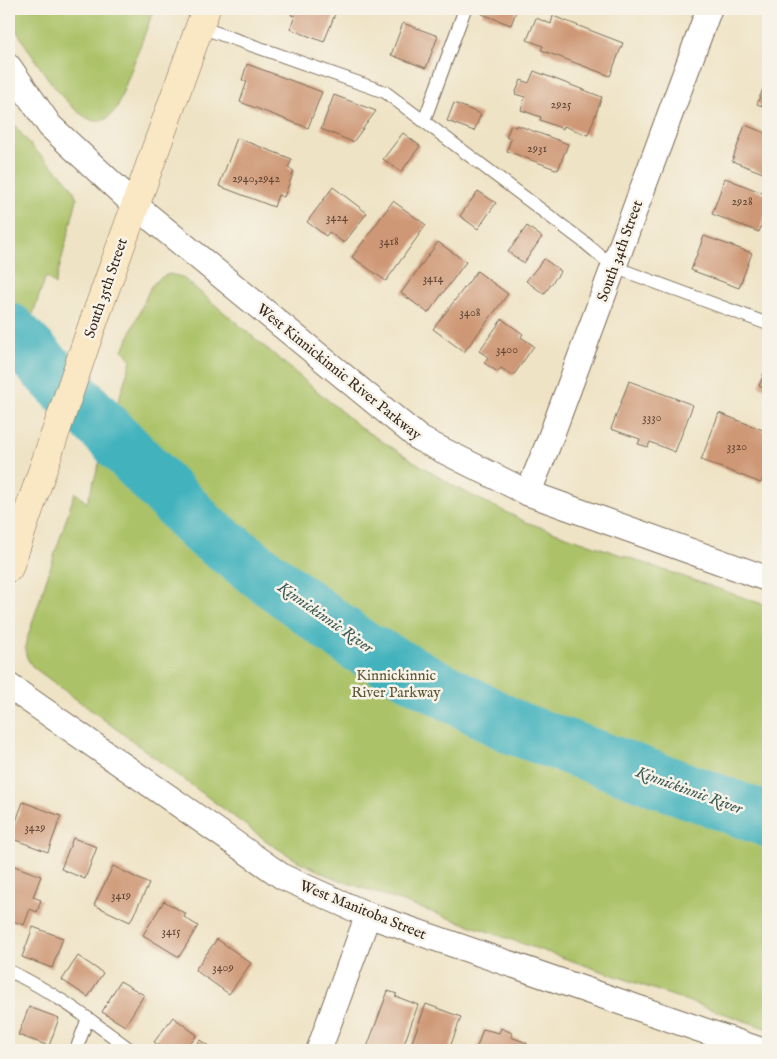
<svg xmlns="http://www.w3.org/2000/svg" width="777" height="1059" font-family="'IM FELL English',serif">
<rect width="100%" height="100%" fill="#f7f3e8"/>
<filter id="ink" filterUnits="userSpaceOnUse"><feTurbulence type="fractalNoise" baseFrequency=".02" numOctaves="2"/><feDisplacementMap in="SourceGraphic" scale="10" xChannelSelector="R" yChannelSelector="G"/><feConvolveMatrix kernelMatrix="1 2 1 2 8 2 1 2 1" color-interpolation-filters="sRGB"/></filter>
<filter id="wash" filterUnits="userSpaceOnUse"><feTurbulence type="fractalNoise" baseFrequency=".0096" numOctaves="4" result="noise"/><feDisplacementMap in="SourceGraphic" scale="20" xChannelSelector="R" yChannelSelector="G"/><feGaussianBlur stdDeviation="1.12" result="paint"/><feColorMatrix in="noise" values="0 0 0 0 0 0 0 0 0 0 0 0 0 0 0 0 0 1.4 0 .05"/><feComposite in="paint" operator="in"/></filter>
<g filter="url(#wash)">
<rect width="100%" height="100%" fill="#efe3c5"/>
<!-- green -->
<g fill="#abc268" stroke="#737643">
<path d="M 9,9 L 154,9 L 117,108 C 112,114 107,121 99,121 C 71,123 27,47 13,25 L 9,17 Z"/>
<path d="M 9,118 C 17,128 25,139 34,149 C 49,164 71,178 77,199 L 55,285 L 46,276 L 9,383 Z"/>
<path d="M 169,274 L 182,277 L 194,287 L 361,428 L 455,487 L 526,522 L 768,606 L 768,1029 L 331,877 L 298,861 L 272,845 L 33,667 C 26,658 24,653 26,642 L 75,492 L 87,503 L 131,360 L 123,350 L 151,286 L 160,278 Z"/>
</g>
<g fill="none" stroke-linecap="round" stroke-linejoin="round">
<!-- river -->
<path stroke="#42b2bd" stroke-width="55" d="M 9,330 L 204,530 L 358,645 L 513,727 L 768,820"/>
</g>
<g id="blocks">
<!-- building -->
<g fill="#ce9775">
<path d="M 293,9 L 337,9 L 324,42 L 290,29 L 295,16 L 291,15 Z"/>
<path d="M 484,9 L 517,9 L 511,25 L 482,14 Z"/>
<path d="M 553,16 L 623,43 L 610,76 L 541,50 L 543,46 L 527,40 L 536,18 L 551,24 Z"/>
<path d="M 403,23 L 438,36 L 426,68 L 391,55 Z"/>
<path d="M 247,64 L 322,92 L 308,128 L 240,102 L 247,81 L 242,80 Z"/>
<path d="M 534,71 L 602,97 L 588,135 L 564,126 L 563,129 L 540,120 L 541,117 L 521,110 L 525,97 L 515,94 L 521,80 L 529,83 Z"/>
<path d="M 768,76 L 768,108 L 757,104 Z"/>
<path d="M 334,95 L 376,111 L 353,142 L 321,129 Z"/>
<path d="M 454,103 L 481,114 L 474,131 L 447,121 Z"/>
<path d="M 511,125 L 516,127 L 517,125 L 568,144 L 558,170 L 507,151 L 511,139 L 506,137 Z"/>
<path d="M 745,125 L 768,134 L 768,175 L 732,161 Z"/>
<path d="M 403,133 L 420,146 L 401,172 L 383,159 Z"/>
<path d="M 237,138 L 292,159 L 288,168 L 294,171 L 284,197 L 278,195 L 274,207 L 219,186 Z"/>
<path d="M 725,178 L 768,195 L 768,208 L 759,232 L 712,214 Z"/>
<path d="M 333,187 L 367,213 L 344,243 L 329,232 L 326,236 L 307,222 Z"/>
<path d="M 478,191 L 496,203 L 478,229 L 460,216 Z"/>
<path d="M 393,201 L 426,225 L 386,281 L 352,257 Z"/>
<path d="M 527,226 L 542,237 L 524,263 L 508,252 Z"/>
<path d="M 704,236 L 752,253 L 739,288 L 691,270 Z"/>
<path d="M 438,242 L 466,262 L 428,313 L 401,293 Z"/>
<path d="M 544,259 L 561,271 L 544,294 L 526,281 Z"/>
<path d="M 477,271 L 508,294 L 464,352 L 433,329 Z"/>
<path d="M 502,319 L 523,334 L 521,337 L 534,346 L 513,376 L 501,368 L 498,372 L 484,363 L 488,357 L 479,351 Z"/>
<path d="M 764,373 L 768,374 L 768,390 L 759,386 Z"/>
<path d="M 629,381 L 693,405 L 675,452 L 650,442 L 648,447 L 638,444 L 640,439 L 611,429 Z"/>
<path d="M 719,413 L 768,432 L 768,465 L 761,483 L 701,460 Z"/>
<path d="M 23,802 L 61,816 L 48,852 L 10,838 Z"/>
<path d="M 73,838 L 97,847 L 85,879 L 61,869 Z"/>
<path d="M 9,864 L 41,876 L 33,897 L 41,900 L 37,912 L 30,909 L 24,925 L 9,920 Z"/>
<path d="M 113,866 L 149,884 L 130,922 L 94,905 Z"/>
<path d="M 164,901 L 186,914 L 184,917 L 198,926 L 179,957 L 143,935 Z"/>
<path d="M 33,927 L 63,938 L 52,968 L 22,957 Z"/>
<path d="M 217,939 L 251,963 L 229,994 L 195,970 Z"/>
<path d="M 78,956 L 103,973 L 88,997 L 62,980 Z"/>
<path d="M 120,981 L 144,995 L 125,1026 L 102,1012 Z"/>
<path d="M 388,991 L 397,994 L 395,996 L 418,1005 L 402,1050 L 366,1050 Z"/>
<path d="M 426,1004 L 461,1017 L 449,1050 L 409,1050 Z"/>
<path d="M 29,1007 L 59,1018 L 49,1046 L 18,1035 Z"/>
<path d="M 173,1017 L 197,1035 L 186,1050 L 165,1050 L 154,1042 Z"/>
<path d="M 501,1028 L 512,1033 L 511,1037 L 527,1043 L 524,1050 L 476,1050 L 483,1029 L 499,1033 Z"/>
<path d="M 200,1040 L 214,1050 L 192,1050 Z"/>
</g>
</g>
</g>
<g filter="url(#ink)">
<use href="#blocks" fill-opacity="0" stroke="#7a6b58" stroke-width="1"/>
<g fill="none" stroke-linecap="round" stroke-linejoin="round">
<defs>
<g id="service">
<path d="M 200,27 L 385,92 L 584,242 L 614,267 L 768,324"/>
<path d="M 424,121 L 465,9"/>
<path d="M 9,971 C 53,991 92,1021 131,1050"/>
<path d="M 76,1050 L 88,1018"/>
</g>
<g id="minor">
<path d="M 9,67 L 50,126 L 135,205 L 420,439 L 528,493 L 768,579"/>
<path d="M 528,493 L 547,447 L 709,9"/>
<path d="M 9,686 L 283,877 L 368,915 L 760,1050"/>
<path d="M 319,1050 L 368,915"/>
</g>
<path id="secondary" d="M 9,568 L 92,326 L 206,9"/>
</defs>
<!-- service casing -->
<use href="#service" stroke="#7a6b58" stroke-width="14"/>
<!-- minor casing -->
<use href="#minor" stroke="#7a6b58" stroke-width="27"/>
<!-- secondary casing -->
<use href="#secondary" stroke="#7a6b58" stroke-width="29"/>
<!-- service -->
<use href="#service" stroke="#fff" stroke-width="12"/>
<!-- minor -->
<use href="#minor" stroke="#fff" stroke-width="25"/>
<!-- secondary -->
<use href="#secondary" stroke="#fae7c3" stroke-width="28"/>
</g>
</g>
<g text-anchor="middle" dominant-baseline="central" stroke-width="5" stroke-linejoin="round" paint-order="stroke">
<!-- number labels -->
<g font-size="12" fill="#604534">
<text x="561" y="104">2925</text>
<text x="537" y="148">2931</text>
<text x="256" y="178">2940,2942</text>
<text x="742" y="201">2928</text>
<text x="337" y="217">3424</text>
<text x="389" y="241">3418</text>
<text x="433" y="278">3414</text>
<text x="470" y="312">3408</text>
<text x="507" y="349">3400</text>
<text x="652" y="417">3330</text>
<text x="737" y="446">3320</text>
<text x="35" y="827">3429</text>
<text x="121" y="895">3419</text>
<text x="171" y="931">3415</text>
<text x="223" y="967">3409</text>
</g>
<!-- street labels -->
<g font-size="15" fill="#3b2a1e" stroke="#f7f3e8">
<text transform="translate(620 251) rotate(-70)">South 34th Street</text>
<text transform="translate(106 288) rotate(-71)">South 35th Street</text>
<text transform="translate(339 372) rotate(39)">West Kinnickinnic River Parkway</text>
<text transform="translate(363 910) rotate(22)">West Manitoba Street</text>
</g>
<!-- park labels -->
<g font-size="15" fill="#5d5834" stroke="#f7f3e8">
<text x="396" y="675">Kinnickinnic<tspan x="396" dy="17">River Parkway</tspan></text>
</g>
<!-- water labels -->
<g font-size="16" font-style="italic" fill="#3d5a56" stroke="#f7f3e8">
<text transform="translate(325 618) rotate(35)">Kinnickinnic River</text>
<text transform="translate(689 791) rotate(20)">Kinnickinnic River</text>
</g>
</g>
<!-- margin -->
<rect width="777" height="1059" fill="none" stroke="#f7f3e8" stroke-width="30"/>
</svg>
